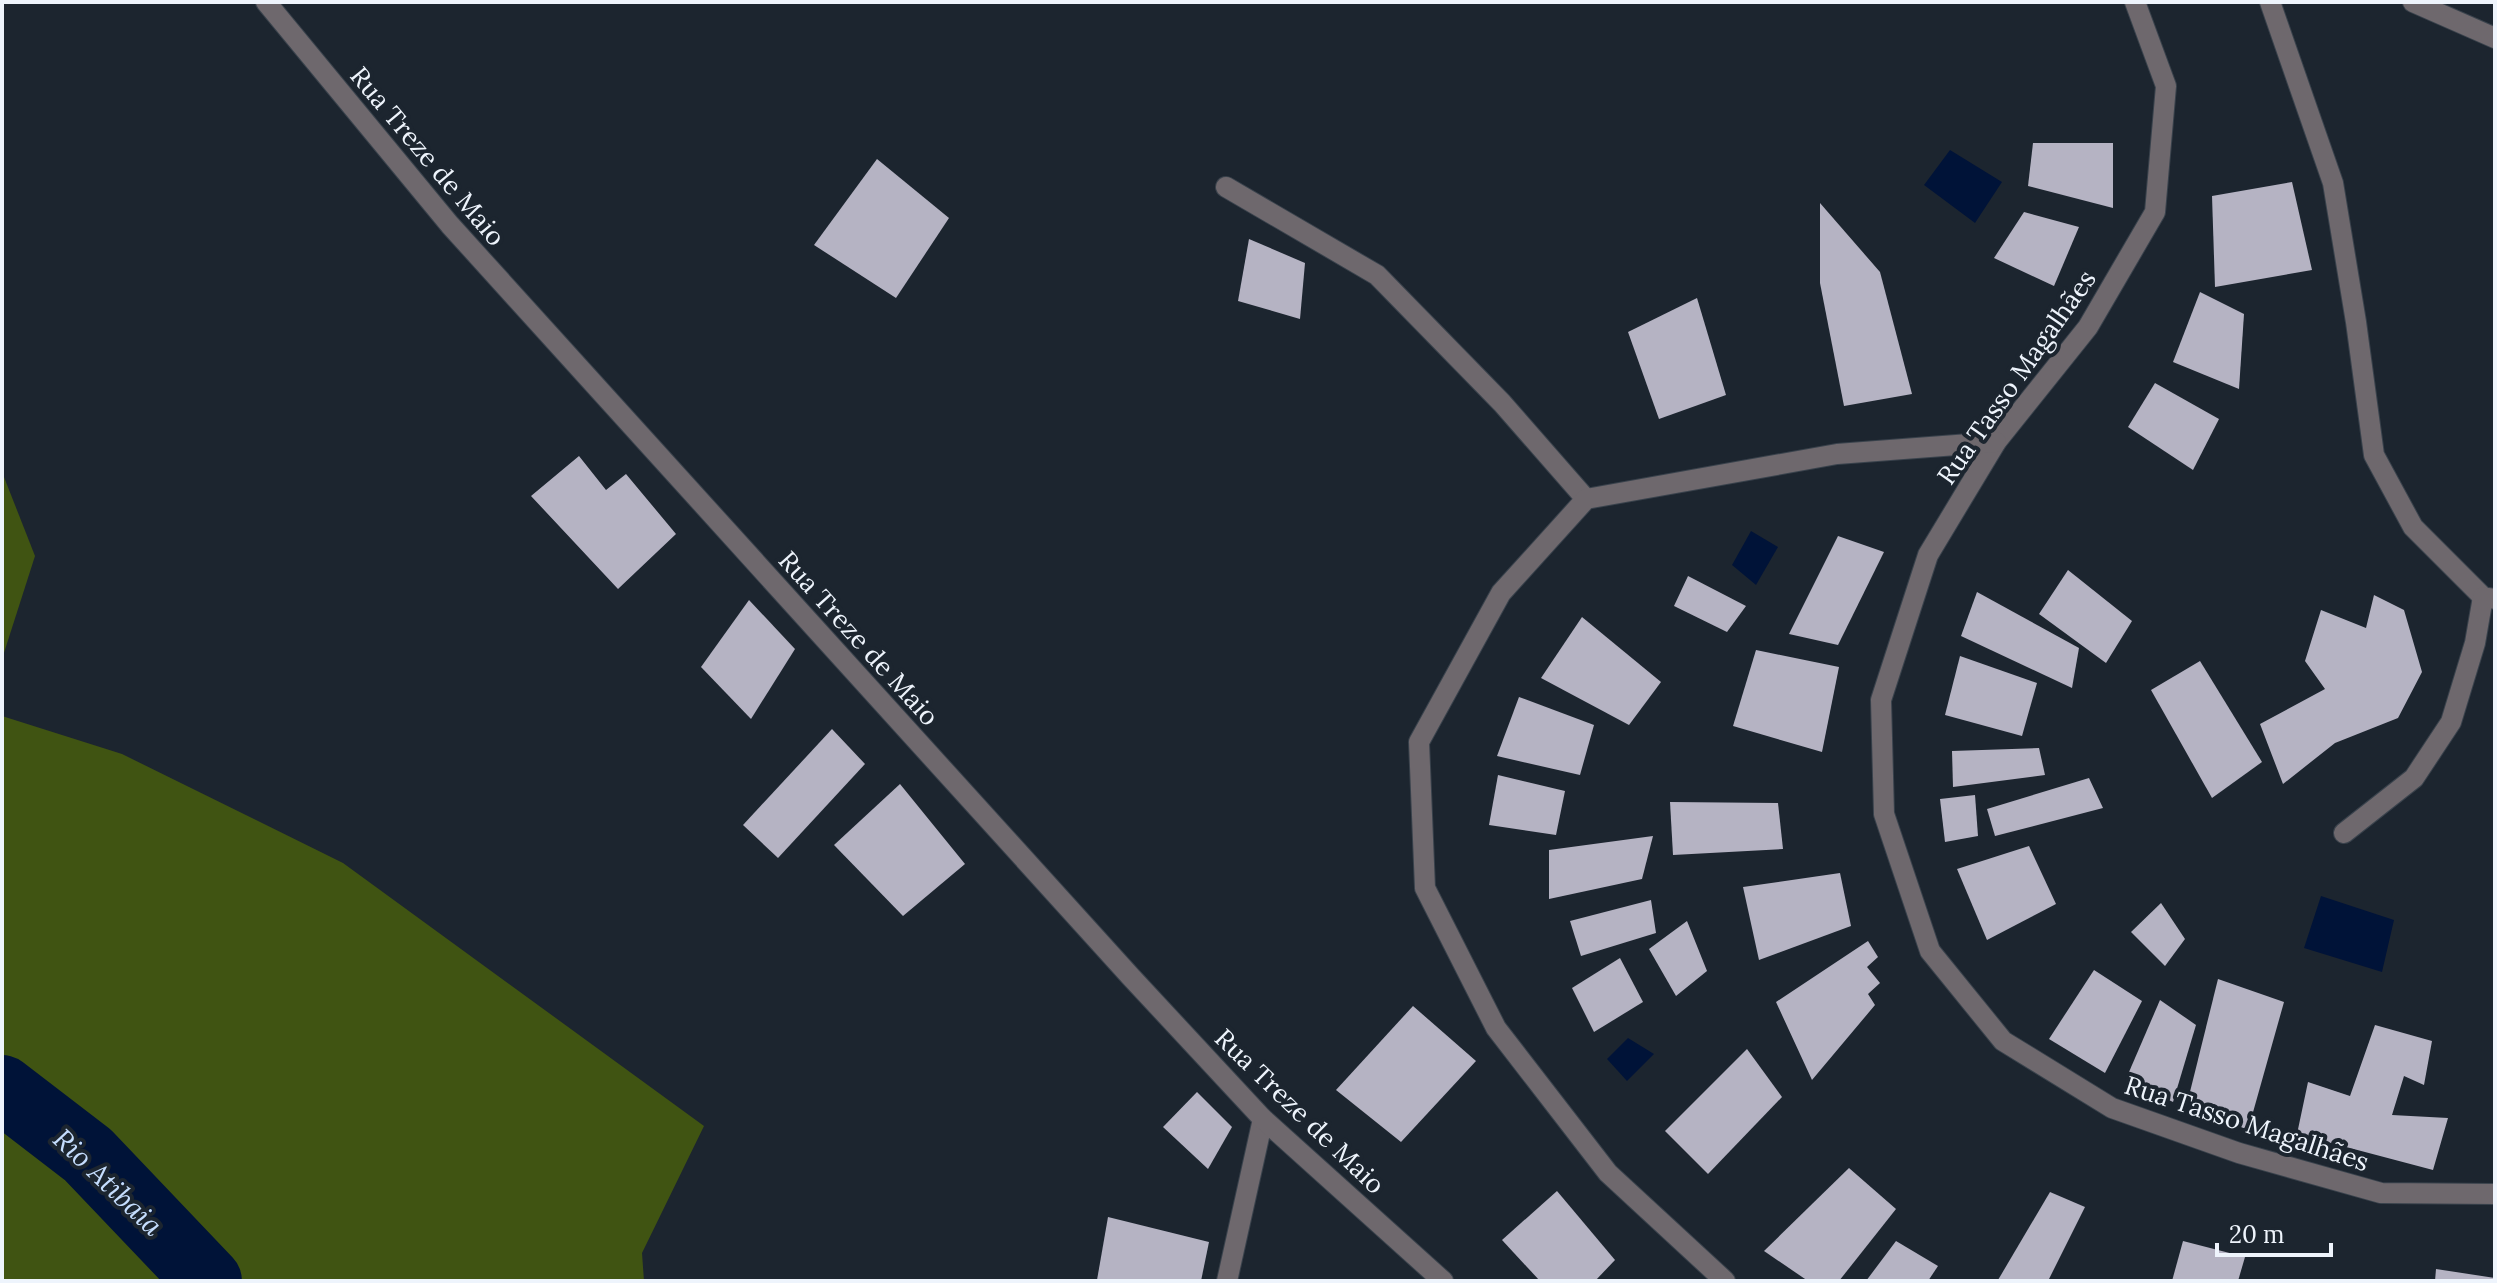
<svg xmlns="http://www.w3.org/2000/svg" width="2497" height="1283" font-family="Lora,serif">
<rect width="100%" height="100%" fill="#1c252f"/>
<!-- green -->
<g fill="#405412">
<path d="M 2,472 L 35,556 L 2,659 Z"/>
<path d="M 2,716 L 122,754 L 343,863 L 704,1126 L 642,1253 L 644,1281 L 2,1281 Z"/>
</g>
<!-- water -->
<g fill="#001338">
<path d="M 1950,150 L 2002,182 L 1975,223 L 1924,185 Z"/>
<path d="M 1751,531 L 1778,547 L 1756,585 L 1732,565 Z"/>
<path d="M 2321,896 L 2394,920 L 2382,972 L 2304,948 Z"/>
<path d="M 1628,1038 L 1654,1054 L 1627,1081 L 1607,1059 Z"/>
</g>
<g fill="none" stroke-linecap="round" stroke-linejoin="round">
<!-- river -->
<path stroke="#001338" stroke-width="68" d="M 2,1089 L 88,1155 L 208,1281"/>
</g>
<!-- building -->
<g fill="#b5b3c3">
<path d="M 2033,143 L 2113,143 L 2113,208 L 2028,186 Z"/>
<path d="M 877,159 L 949,218 L 896,298 L 814,245 Z"/>
<path d="M 2292,182 L 2312,270 L 2215,287 L 2212,196 Z"/>
<path d="M 1820,203 L 1880,272 L 1912,394 L 1844,406 L 1820,283 Z"/>
<path d="M 2024,212 L 2079,227 L 2054,286 L 1994,258 Z"/>
<path d="M 1249,239 L 1305,263 L 1300,319 L 1238,301 Z"/>
<path d="M 2200,292 L 2244,314 L 2239,389 L 2173,362 Z"/>
<path d="M 1697,298 L 1726,395 L 1659,419 L 1628,332 Z"/>
<path d="M 2155,383 L 2219,419 L 2193,470 L 2128,427 Z"/>
<path d="M 579,456 L 606,490 L 626,474 L 676,534 L 618,589 L 531,496 Z"/>
<path d="M 1838,536 L 1884,552 L 1838,645 L 1789,634 Z"/>
<path d="M 2068,570 L 2132,621 L 2106,663 L 2039,614 Z"/>
<path d="M 1688,576 L 1746,606 L 1727,632 L 1674,606 Z"/>
<path d="M 1977,592 L 2079,648 L 2072,688 L 1961,636 Z"/>
<path d="M 2374,595 L 2404,610 L 2422,672 L 2398,718 L 2335,743 L 2283,784 L 2260,724 L 2325,689 L 2305,661 L 2321,610 L 2366,628 Z"/>
<path d="M 749,600 L 795,649 L 751,719 L 701,667 Z"/>
<path d="M 1582,617 L 1661,682 L 1629,725 L 1541,678 Z"/>
<path d="M 1756,650 L 1839,667 L 1822,752 L 1733,726 Z"/>
<path d="M 1960,656 L 2037,683 L 2022,736 L 1945,715 Z"/>
<path d="M 2200,661 L 2262,762 L 2212,798 L 2151,690 Z"/>
<path d="M 1519,697 L 1594,725 L 1580,775 L 1497,756 Z"/>
<path d="M 832,729 L 865,764 L 778,858 L 743,825 Z"/>
<path d="M 2039,748 L 2045,775 L 1953,787 L 1952,751 Z"/>
<path d="M 1498,775 L 1565,791 L 1556,835 L 1489,825 Z"/>
<path d="M 2089,778 L 2103,808 L 1995,836 L 1987,809 Z"/>
<path d="M 900,784 L 965,864 L 903,916 L 834,845 Z"/>
<path d="M 1975,795 L 1978,836 L 1945,842 L 1940,799 Z"/>
<path d="M 1670,802 L 1778,803 L 1783,849 L 1673,855 Z"/>
<path d="M 1653,836 L 1642,879 L 1549,899 L 1549,850 Z"/>
<path d="M 2029,846 L 2056,904 L 1987,940 L 1957,869 Z"/>
<path d="M 1840,873 L 1851,926 L 1759,960 L 1743,887 Z"/>
<path d="M 1651,900 L 1656,933 L 1581,956 L 1570,921 Z"/>
<path d="M 2161,903 L 2185,939 L 2165,966 L 2131,932 Z"/>
<path d="M 1687,921 L 1707,971 L 1676,996 L 1649,949 Z"/>
<path d="M 1868,941 L 1878,957 L 1867,967 L 1880,983 L 1868,994 L 1875,1005 L 1812,1080 L 1776,1002 Z"/>
<path d="M 1620,958 L 1643,1002 L 1594,1032 L 1572,988 Z"/>
<path d="M 2094,970 L 2142,1001 L 2105,1073 L 2049,1039 Z"/>
<path d="M 2218,979 L 2284,1002 L 2248,1130 L 2187,1104 Z"/>
<path d="M 2160,1000 L 2196,1025 L 2173,1102 L 2126,1079 Z"/>
<path d="M 1413,1006 L 1476,1061 L 1401,1142 L 1336,1090 Z"/>
<path d="M 2375,1025 L 2432,1041 L 2424,1085 L 2404,1076 L 2392,1115 L 2448,1118 L 2433,1170 L 2297,1134 L 2308,1082 L 2350,1096 Z"/>
<path d="M 1747,1049 L 1782,1097 L 1708,1174 L 1665,1131 Z"/>
<path d="M 1197,1092 L 1232,1127 L 1208,1169 L 1163,1127 Z"/>
<path d="M 1849,1168 L 1896,1209 L 1839,1281 L 1808,1281 L 1764,1251 Z"/>
<path d="M 1557,1191 L 1615,1260 L 1595,1281 L 1540,1281 L 1502,1240 Z"/>
<path d="M 2050,1192 L 2085,1207 L 2048,1281 L 2000,1281 L 1998,1280 Z"/>
<path d="M 1108,1217 L 1209,1242 L 1201,1281 L 1097,1280 Z"/>
<path d="M 1896,1241 L 1938,1266 L 1928,1281 L 1866,1281 Z"/>
<path d="M 2183,1241 L 2245,1257 L 2238,1281 L 2172,1281 Z"/>
<path d="M 2436,1269 L 2495,1278 L 2495,1281 L 2435,1281 Z"/>
</g>
<g fill="none" stroke-linecap="round" stroke-linejoin="round">
<defs>
<g id="minor">
<path d="M 2135,2 L 2166,86 L 2155,212 L 2088,327 L 1996,442 L 1928,555 L 1881,700 L 1884,814 L 1930,951 L 2003,1041 L 2112,1108 L 2239,1153 L 2381,1193 L 2495,1194"/>
<path d="M 2270,2 L 2333,183 L 2356,322 L 2374,455 L 2413,527 L 2483,597 L 2495,599"/>
<path d="M 2413,2 L 2495,38"/>
<path d="M 1226,187 L 1377,275 L 1502,403 L 1586,499"/>
<path d="M 2344,833 L 2414,778 L 2451,722 L 2475,643 L 2483,597"/>
<path d="M 1227,1281 L 1263,1119"/>
<path d="M 1725,1281 L 1608,1173 L 1496,1028 L 1425,888 L 1419,742 L 1501,593 L 1586,499 L 1837,454 L 1996,442"/>
</g>
<path id="tertiary" d="M 266,2 L 450,225 L 1131,977 L 1263,1119 L 1443,1281"/>
</defs>
<!-- minor casing -->
<use href="#minor" stroke="#39424c" stroke-width="22"/>
<!-- tertiary casing -->
<use href="#tertiary" stroke="#39424c" stroke-width="22"/>
<!-- minor -->
<use href="#minor" stroke="#6e686d" stroke-width="20"/>
<!-- tertiary -->
<use href="#tertiary" stroke="#6e686d" stroke-width="20"/>
</g>
<g text-anchor="middle" dominant-baseline="central" stroke-width="8" stroke-linejoin="round" paint-order="stroke">
<!-- street labels -->
<g font-size="26" fill="#eef4fc" stroke="#1c252f">
<text transform="translate(428 156) rotate(50)">Rua Treze de Maio</text>
<text transform="translate(2016 377) rotate(-55)">Rua Tasso Magalhães</text>
<text transform="translate(859 638) rotate(48)">Rua Treze de Maio</text>
<text transform="translate(1300 1111) rotate(44)">Rua Treze de Maio</text>
<text transform="translate(2247 1123) rotate(18)">Rua Tasso Magalhães</text>
</g>
<!-- water labels -->
<g font-size="28" font-style="italic" fill="#c5ddfd" stroke="#1c252f">
<text transform="translate(108 1182) rotate(44)">Rio Atibaia</text>
</g>
</g>
<!-- border -->
<rect width="2497" height="1283" fill="none" stroke="#eef4fc" stroke-width="8"/>
<!-- scale -->
<path d="M2217 1243v12h114v-12" fill="none" stroke="#eef4fc" stroke-width="4"/>
<text x="2229" y="1243" font-size="24" fill="#eef4fc" stroke="#1c252f" stroke-width="6" paint-order="stroke">20 m</text>
</svg>
